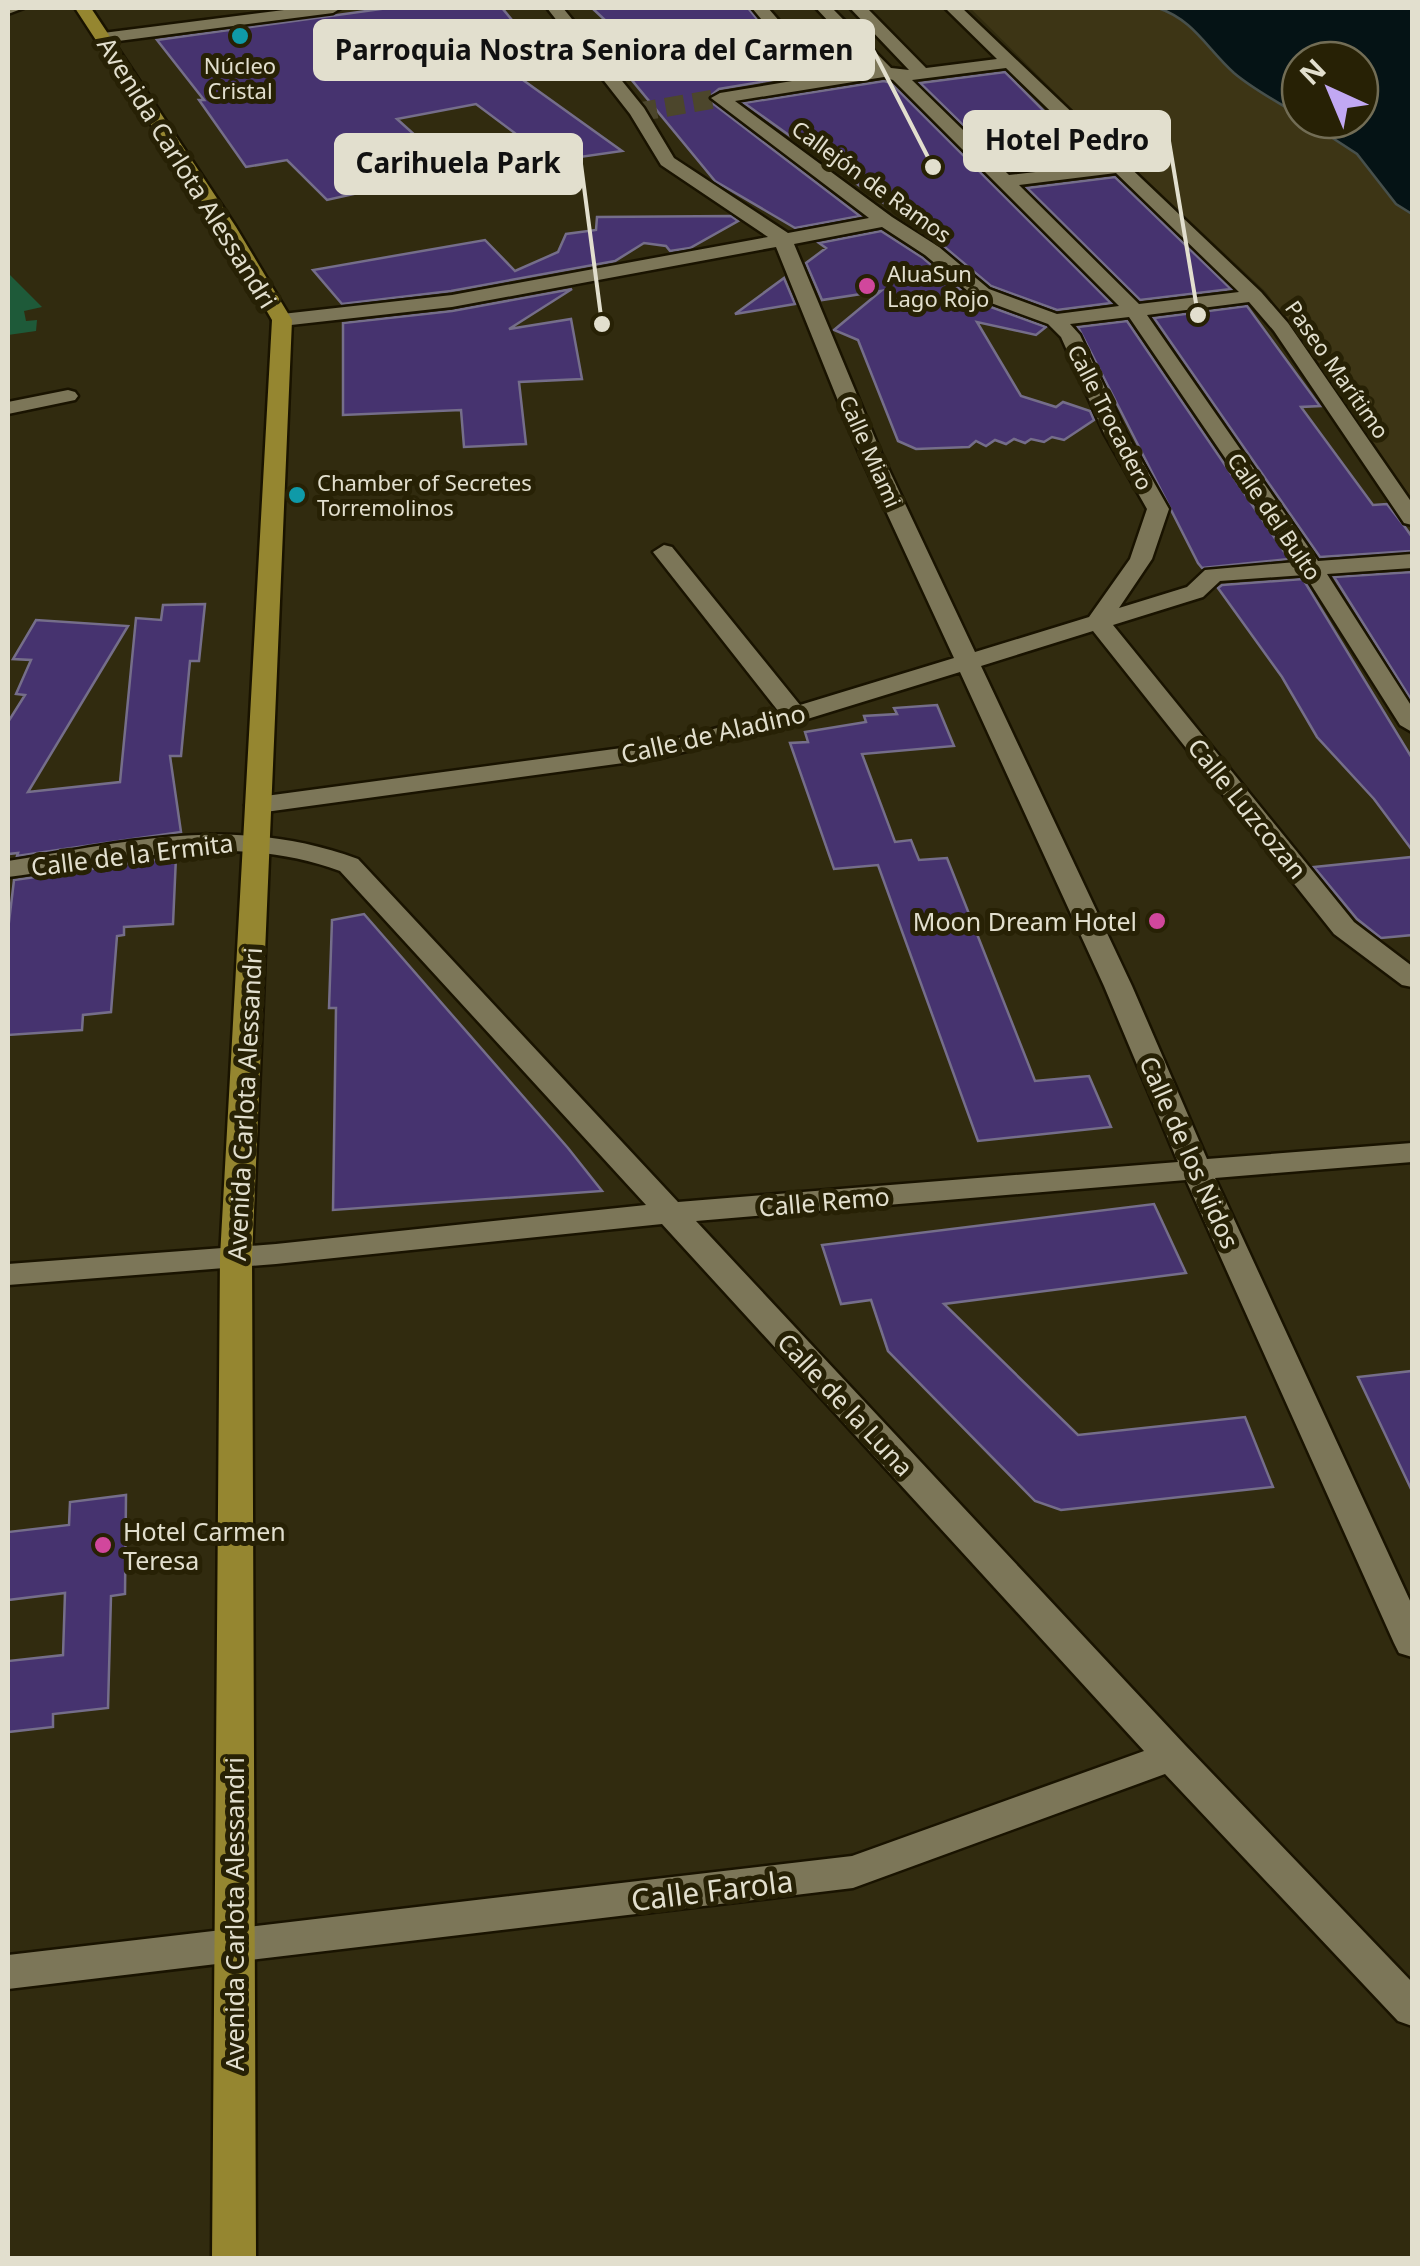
<svg xmlns="http://www.w3.org/2000/svg" width="1420" height="2266" font-family="'Noto Sans',sans-serif">
<rect width="100%" height="100%" fill="#312b0f"/>
<!-- green -->
<path fill="#1e5a39" d="M 8,273 L 42,307 L 24,311 L 26,321 L 37,320 L 36,331 L 8,335 Z"/>
<!-- sand -->
<path fill="#3d3515" d="M 970,8 L 1158,8 C 1196,21 1208,54 1239,77 C 1277,106 1318,122 1355,152 C 1378,170 1387,199 1412,214 L 1412,500 L 1266,292 L 1092,129 Z"/>
<!-- water -->
<path fill="#051315" stroke="#47504c" stroke-width="2.5" d="M 1158,8 L 1412,8 L 1412,214 L 1396,204 L 1357,154 L 1305,120 L 1360,120 L 1360,60 L 1300,60 L 1300,116 C 1278,102 1254,90 1234,73 C 1207,49 1194,20 1158,8 Z"/>
<!-- building -->
<g fill="#46336f" stroke="#756e8a" stroke-width="2.5">
<path d="M 388,8 L 502,8 L 553,69 L 516,75 L 622,151 L 552,161 L 476,104 L 397,119 L 417,137 L 351,150 L 369,168 L 359,172 L 372,182 L 359,184 L 367,191 L 327,200 L 287,160 L 246,167 L 199,100 L 204,100 L 157,40 Z"/>
<path d="M 592,8 L 748,8 L 793,63 L 794,75 L 803,75 L 719,89 L 707,99 L 860,216 L 795,228 L 715,181 L 598,39 L 621,35 Z"/>
<path d="M 1005,72 L 1043,110 L 1097,161 L 1010,171 L 920,83 Z"/>
<path d="M 884,81 L 891,83 L 1111,303 L 1057,310 L 991,286 L 941,244 L 744,103 Z"/>
<path d="M 1115,177 L 1231,289 L 1140,300 L 1027,188 Z"/>
<path d="M 731,216 L 738,221 L 690,248 L 670,251 L 666,246 L 644,243 L 615,261 L 451,291 L 342,304 L 313,270 L 485,240 L 515,271 L 558,252 L 566,234 L 596,230 L 597,217 Z"/>
<path d="M 881,231 L 923,258 L 974,301 L 1046,327 L 1036,335 L 977,322 L 1021,396 L 1056,407 L 1063,402 L 1090,411 L 1094,420 L 1064,440 L 1052,437 L 1044,442 L 1031,439 L 1025,443 L 1014,439 L 1006,444 L 995,440 L 986,446 L 976,441 L 969,447 L 916,449 L 898,441 L 858,340 L 834,330 L 881,291 L 822,300 L 806,263 L 826,248 L 819,243 Z"/>
<path d="M 784,278 L 795,304 L 735,314 Z"/>
<path d="M 572,289 L 509,329 L 571,319 L 582,379 L 519,382 L 526,444 L 464,447 L 461,410 L 343,415 L 343,323 L 452,311 Z"/>
<path d="M 1247,306 L 1320,406 L 1301,407 L 1373,505 L 1387,504 L 1405,527 L 1412,537 L 1412,551 L 1320,557 L 1154,318 Z"/>
<path d="M 1127,321 L 1289,559 L 1202,568 L 1198,563 L 1078,327 Z"/>
<path d="M 1412,572 L 1412,701 L 1334,577 Z"/>
<path d="M 1303,579 L 1412,758 L 1412,850 L 1374,799 L 1317,737 L 1282,677 L 1218,588 L 1222,585 Z"/>
<path d="M 205,604 L 199,661 L 190,661 L 181,756 L 170,756 L 181,832 L 17,856 L 18,853 L 8,854 L 8,722 L 25,695 L 16,694 L 31,660 L 13,659 L 36,620 L 128,626 L 28,792 L 120,782 L 136,618 L 161,620 L 163,605 Z"/>
<path d="M 937,705 L 954,746 L 862,754 L 895,842 L 911,840 L 919,860 L 947,858 L 1035,1081 L 1089,1076 L 1111,1127 L 978,1141 L 878,865 L 834,869 L 790,743 L 808,742 L 805,732 L 866,722 L 864,716 L 897,714 L 894,708 Z"/>
<path d="M 176,857 L 173,924 L 124,927 L 124,935 L 117,936 L 111,1012 L 83,1015 L 82,1030 L 8,1035 L 8,930 L 14,880 Z"/>
<path d="M 1412,857 L 1412,935 L 1381,938 L 1357,919 L 1314,867 Z"/>
<path d="M 364,914 L 568,1148 L 602,1191 L 333,1210 L 336,1008 L 329,1008 L 332,920 Z"/>
<path d="M 1154,1204 L 1186,1273 L 944,1304 L 1078,1435 L 1245,1417 L 1273,1487 L 1061,1510 L 1035,1501 L 888,1351 L 871,1300 L 841,1304 L 822,1245 Z"/>
<path d="M 1412,1371 L 1412,1491 L 1358,1377 Z"/>
<path d="M 126,1495 L 125,1594 L 111,1596 L 108,1708 L 53,1714 L 53,1727 L 8,1732 L 8,1661 L 63,1655 L 65,1593 L 8,1600 L 8,1532 L 69,1525 L 70,1502 Z"/>
</g>
<g fill="none" stroke-linecap="round" stroke-linejoin="round">
<!-- minor-tunnel -->
<path stroke="#4c462c" stroke-width="19" stroke-dasharray="19 9" stroke-linecap="butt" d="M 638,112 L 720,98"/>
<defs>
<g id="minor">
<path d="M 8,8 L 24,8 L 8,14 Z"/>
<path d="M 300,8 L 341,8 L 333,13 L 103,43 L 95,38 L 103,33 Z"/>
<path d="M 547,8 L 563,8 L 644,108 L 674,158 L 788,233 L 869,218 L 711,98 L 720,93 L 810,78 L 752,8 L 768,8 L 826,75 L 873,69 L 816,8 L 832,8 L 891,68 L 909,70 L 850,8 L 867,8 L 926,68 L 997,59 L 945,8 L 962,8 L 1261,292 L 1288,323 L 1412,503 L 1412,525 L 1404,523 L 1274,331 L 1249,302 L 1147,315 L 1318,561 L 1412,554 L 1412,568 L 1327,574 L 1412,707 L 1412,732 L 1400,725 L 1305,575 L 1220,581 L 1203,597 L 1113,625 L 1354,922 L 1412,966 L 1412,987 L 1402,985 L 1334,934 L 1093,631 L 981,666 L 1132,986 L 1207,1159 L 1412,1143 L 1412,1162 L 1215,1178 L 1412,1605 L 1412,1657 L 1399,1653 L 1394,1643 L 1186,1180 L 696,1221 L 1185,1745 L 1412,1982 L 1412,2026 L 1398,2021 L 1165,1774 L 853,1888 L 8,1989 L 8,1955 L 852,1856 L 1144,1751 L 662,1224 L 276,1264 L 8,1285 L 8,1264 L 276,1244 L 646,1205 L 340,871 C 229,830 120,862 8,877 L 8,861 C 133,841 235,814 358,859 L 678,1202 L 1178,1162 L 1104,986 L 960,672 L 804,720 L 660,758 L 258,813 L 245,805 L 258,797 L 659,743 L 779,712 L 653,552 L 664,545 L 672,547 L 800,705 L 954,658 L 860,455 L 776,247 L 452,307 L 282,326 L 272,320 L 282,314 L 452,295 L 768,237 L 661,165 L 630,114 ZM 1006,68 L 1105,164 L 1009,175 L 912,80 ZM 884,77 L 893,80 L 1119,306 L 1057,314 L 989,289 L 939,247 L 892,217 L 735,101 ZM 1116,173 L 1239,292 L 1139,304 L 1019,185 ZM 882,227 L 925,255 L 975,297 L 1048,324 L 1061,337 L 1104,433 L 1147,509 L 1130,559 L 1089,617 L 975,652 L 882,455 L 794,244 ZM 1129,317 L 1296,562 L 1205,570 L 1187,587 L 1119,608 L 1152,559 L 1169,509 L 1126,433 L 1080,335 L 1070,324 Z"/>
<path d="M 68,390 L 75,392 L 78,396 L 75,400 L 8,414 L 8,402 Z"/>
</g>
<path id="major" d="M 75,8 L 91,8 L 236,227 L 292,320 L 252,1257 L 256,2258 L 212,2258 L 220,1257 L 272,320 L 218,227 Z"/>
</defs>
<!-- minor casing -->
<use href="#minor" stroke="#191300" stroke-width="5"/>
<!-- major casing -->
<use href="#major" stroke="#191300" stroke-width="5"/>
<!-- minor -->
<use href="#minor" fill="#7c7658" fill-rule="evenodd"/>
<!-- major -->
<use href="#major" fill="#958630" fill-rule="evenodd"/>
</g>
<!-- markers -->
<g fill="#0f9aa8" stroke="#272105" stroke-width="4">
<circle cx="240" cy="36" r="10"/>
<circle cx="297" cy="495" r="10"/>
</g>
<g fill="#d1479c" stroke="#272105" stroke-width="4">
<circle cx="867" cy="286" r="10"/>
<circle cx="1157" cy="921" r="10"/>
<circle cx="103" cy="1545" r="10"/>
</g>
<g text-anchor="middle" dominant-baseline="central" stroke-width="10" stroke-linejoin="round" paint-order="stroke">
<!-- far-poi labels -->
<g font-size="22" fill="#e2dfce" stroke="#272105" text-anchor="start">
<text x="240" y="65" text-anchor="middle">Núcleo<tspan x="240" dy="25">Cristal</tspan></text>
<text x="887" y="273">AluaSun<tspan x="887" dy="25">Lago Rojo</tspan></text>
<text x="317" y="482">Chamber of Secretes<tspan x="317" dy="25">Torremolinos</tspan></text>
</g>
<!-- far-street labels -->
<g font-size="22" fill="#e2dfce" stroke="#272105">
<text transform="translate(872 181) rotate(36)">Callejón de Ramos</text>
<text transform="translate(1338 369) rotate(55)">Paseo Marítimo</text>
<text transform="translate(1111 417) rotate(63)">Calle Trocadero</text>
<text transform="translate(871 451) rotate(66)">Calle Miami</text>
<text transform="translate(1275 516) rotate(56)">Calle del Bulto</text>
</g>
<!-- street labels -->
<g font-size="25" fill="#e2dfce" stroke="#272105">
<text transform="translate(188 172) rotate(58)">Avenida Carlota Alessandri</text>
<text transform="translate(713 733) rotate(-13)">Calle de Aladino</text>
<text transform="translate(1248 808) rotate(51)">Calle Luzcozan</text>
<text transform="translate(132 854) rotate(-7)">Calle de la Ermita</text>
<text transform="translate(244 1104) rotate(-87)">Avenida Carlota Alessandri</text>
<text transform="translate(1190 1152) rotate(66)">Calle de los Nidos</text>
<text transform="translate(824 1201) rotate(-5)">Calle Remo</text>
<text transform="translate(846 1404) rotate(47)">Calle de la Luna</text>
<text transform="translate(234 1914) rotate(-90)">Avenida Carlota Alessandri</text>
</g>
<!-- poi labels -->
<g font-size="25" fill="#e2dfce" stroke="#272105" text-anchor="end">
<text x="1137" y="921">Moon Dream Hotel</text>
<text x="123" y="1531" text-anchor="start">Hotel Carmen<tspan x="123" dy="29">Teresa</tspan></text>
</g>
<!-- near-street labels -->
<g font-size="30" fill="#e2dfce" stroke="#272105">
<text transform="translate(712 1890) rotate(-7)">Calle Farola</text>
</g>
</g>
<!-- callouts -->
<path fill="none" stroke="#e2dfce" stroke-width="4" d="M933 167L873 50M1198 315L1169 141M602 324L581 164"/>
<g fill="#e2dfce" stroke="#272105" stroke-width="4">
<circle cx="933" cy="167" r="10"/>
<circle cx="1198" cy="315" r="10"/>
<circle cx="602" cy="324" r="10"/>
</g>
<g fill="#e2dfce" stroke="#e2dfce" stroke-width="4">
<rect x="315" y="21" width="558" height="58" rx="10"/>
<rect x="965" y="112" width="204" height="58" rx="10"/>
<rect x="336" y="135" width="245" height="58" rx="10"/>
</g>
<g font-size="28" text-anchor="middle" font-weight="bold" fill="#111">
<text x="594" y="60">Parroquia Nostra Seniora del Carmen</text>
<text x="1067" y="150">Hotel Pedro</text>
<text x="458" y="173">Carihuela Park</text>
</g>
<!-- border -->
<rect width="1420" height="2266" fill="none" stroke="#e2dfce" stroke-width="20"/>
<!-- north arrow -->
<g transform="translate(1330 90) rotate(316)"><circle r="48" fill="#272105" stroke="#726d55" stroke-width="2.5"/>
<path d="M0-8L18 38L0 25L-18 38Z" fill="#c1a8f3"/>
<text y="-15" font-size="28" font-weight="bold" text-anchor="middle" fill="#e2dfce">N</text>
</g>
</svg>
